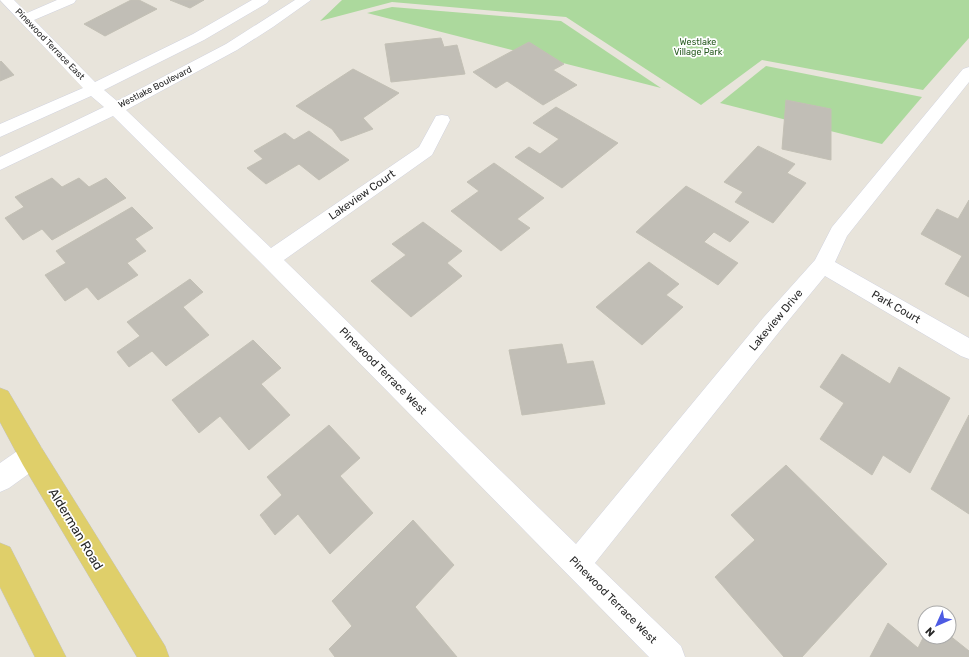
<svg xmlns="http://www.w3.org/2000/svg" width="969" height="657" font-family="Rubik,sans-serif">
<rect width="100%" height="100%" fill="#e8e4db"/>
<!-- green -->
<g fill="#acd99d">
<path d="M 342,0 L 969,0 L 969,38 L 923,90 L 762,60 L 701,105 L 566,17 L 392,2 L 320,21 Z"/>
<path d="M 392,7 L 561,21 L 661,88 L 367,13 Z"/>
<path d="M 766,66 L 922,97 L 882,144 L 720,103 Z"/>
</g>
<!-- building -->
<g fill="#c1beb6" stroke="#c3c0b5">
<path d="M 131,0 L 139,0 L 157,9 L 105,36 L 84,24 Z"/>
<path d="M 170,0 L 204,0 L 190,8 Z"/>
<path d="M 441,38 L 444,47 L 457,45 L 465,74 L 391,82 L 385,44 Z"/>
<path d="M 529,42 L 564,64 L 553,70 L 577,85 L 543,105 L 507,81 L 496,88 L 473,72 Z"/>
<path d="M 1,61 L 14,75 L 0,81 L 0,62 Z"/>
<path d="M 353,69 L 399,93 L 363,118 L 373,129 L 341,141 L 332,129 L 296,106 Z"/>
<path d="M 786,100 L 831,109 L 831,160 L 782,149 Z"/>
<path d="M 556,107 L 618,143 L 562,188 L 515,157 L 529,147 L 540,154 L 559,139 L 533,123 Z"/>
<path d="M 309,131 L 349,160 L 319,180 L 299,164 L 266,184 L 247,168 L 263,159 L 254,151 L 285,133 L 294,140 Z"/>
<path d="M 758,146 L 795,164 L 787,173 L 806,183 L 773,223 L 735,202 L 743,192 L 724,182 Z"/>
<path d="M 494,163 L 544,198 L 517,219 L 530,228 L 501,251 L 451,211 L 479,191 L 467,182 Z"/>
<path d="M 52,178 L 62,187 L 79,178 L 89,187 L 106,178 L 126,198 L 52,240 L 42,229 L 23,240 L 5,218 L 24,207 L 15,197 Z"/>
<path d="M 686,186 L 749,222 L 730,242 L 714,232 L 704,242 L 738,263 L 718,285 L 636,232 Z"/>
<path d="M 969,200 L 969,297 L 945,284 L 962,256 L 921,234 L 937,209 L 958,219 Z"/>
<path d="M 132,207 L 153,228 L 135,239 L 146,251 L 127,263 L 138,275 L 98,300 L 87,287 L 65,301 L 45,275 L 66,263 L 56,251 Z"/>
<path d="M 423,222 L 462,251 L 447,263 L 462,276 L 411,317 L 371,281 L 406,255 L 392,244 Z"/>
<path d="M 649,262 L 679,284 L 666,295 L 683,307 L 642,345 L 596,307 Z"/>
<path d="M 190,279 L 203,292 L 183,307 L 209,335 L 166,366 L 152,351 L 129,367 L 117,352 L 140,336 L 127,322 Z"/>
<path d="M 253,340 L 281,368 L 261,384 L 290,415 L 249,450 L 220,416 L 199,433 L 172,400 Z"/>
<path d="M 562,344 L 567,364 L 593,361 L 605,404 L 522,415 L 509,350 Z"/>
<path d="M 842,354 L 890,384 L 899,367 L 950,398 L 910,473 L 883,455 L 872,475 L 820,439 L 844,403 L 820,387 Z"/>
<path d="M 969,415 L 969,514 L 931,489 Z"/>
<path d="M 329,425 L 360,458 L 340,476 L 373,513 L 330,554 L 298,514 L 275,535 L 260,515 L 282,495 L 267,477 Z"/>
<path d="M 786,465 L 887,564 L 802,657 L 784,657 L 715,577 L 755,540 L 731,515 Z"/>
<path d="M 413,520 L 454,565 L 415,607 L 457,657 L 335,657 L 329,649 L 352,626 L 332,601 Z"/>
<path d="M 888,623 L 918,648 L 925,634 L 925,637 L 949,637 L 949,635 L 969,651 L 969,657 L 870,657 Z"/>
</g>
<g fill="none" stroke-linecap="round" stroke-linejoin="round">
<defs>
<g id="minor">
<path d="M 0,0 L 14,0 L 27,13 L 57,0 L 76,0 L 74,3 L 34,20 L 95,82 L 193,34 L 252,0 L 269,0 L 267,3 L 204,40 L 104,90 L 117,101 L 226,44 L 295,0 L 311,0 L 273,27 L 237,50 L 126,110 L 271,248 L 419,147 L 436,116 L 442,115 L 448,116 L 450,120 L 432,155 L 284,260 L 576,544 L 763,318 L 815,260 L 832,227 L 963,69 L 969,67 L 969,82 L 847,236 L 835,262 L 969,338 L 969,359 L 961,356 L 825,276 L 779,332 L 595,563 L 681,646 L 685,657 L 649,657 L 263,265 L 113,116 L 0,170 L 0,157 L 104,107 L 91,96 L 0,137 L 0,124 L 83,88 Z"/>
<path d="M 32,444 L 41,447 L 45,456 L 41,465 L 9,488 L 0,492 L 0,463 L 23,447 Z"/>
</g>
<g id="major">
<path d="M 0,388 L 8,391 L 41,447 L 165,646 L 169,657 L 137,657 L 23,465 L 0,422 Z"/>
<path d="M 0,543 L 10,547 L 66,657 L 35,657 L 0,587 Z"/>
</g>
</defs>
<!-- minor casing -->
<use href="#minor" stroke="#d0d2df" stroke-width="1"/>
<!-- major casing -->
<use href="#major" stroke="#c3c3c3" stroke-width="1"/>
<!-- minor -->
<use href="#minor" fill="#fff" fill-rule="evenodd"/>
<!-- major -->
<use href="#major" fill="#dfcf6a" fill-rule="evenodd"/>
</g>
<g text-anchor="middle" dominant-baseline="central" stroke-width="3.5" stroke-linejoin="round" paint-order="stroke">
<!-- far-park labels -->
<g font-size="9" fill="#285b21" stroke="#fff">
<text x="698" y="42">Westlake<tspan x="698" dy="10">Village Park</tspan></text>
</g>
<!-- far-street labels -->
<g font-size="9" fill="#282828" stroke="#fff">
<text transform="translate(50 44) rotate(46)">Pinewood Terrace East</text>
<text transform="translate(155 87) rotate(-27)">Westlake Boulevard</text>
</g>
<!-- street labels -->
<g font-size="11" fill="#282828" stroke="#fff">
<text transform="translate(362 195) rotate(-35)">Lakeview Court</text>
<text transform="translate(896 307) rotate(30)">Park Court</text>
<text transform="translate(776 320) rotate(-50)">Lakeview Drive</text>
<text transform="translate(383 371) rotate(45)">Pinewood Terrace West</text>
<text transform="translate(613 600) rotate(45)">Pinewood Terrace West</text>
</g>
<!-- near-street labels -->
<g font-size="13" fill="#282828" stroke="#fff">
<text transform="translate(76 529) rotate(59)">Alderman Road</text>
</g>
</g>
<!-- north arrow -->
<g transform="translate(937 625) rotate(225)"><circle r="19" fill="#ffffff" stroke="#a9a9a9"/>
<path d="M0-3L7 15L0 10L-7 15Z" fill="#4d5be3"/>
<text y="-6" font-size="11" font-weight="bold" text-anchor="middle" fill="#282828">N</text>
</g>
</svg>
